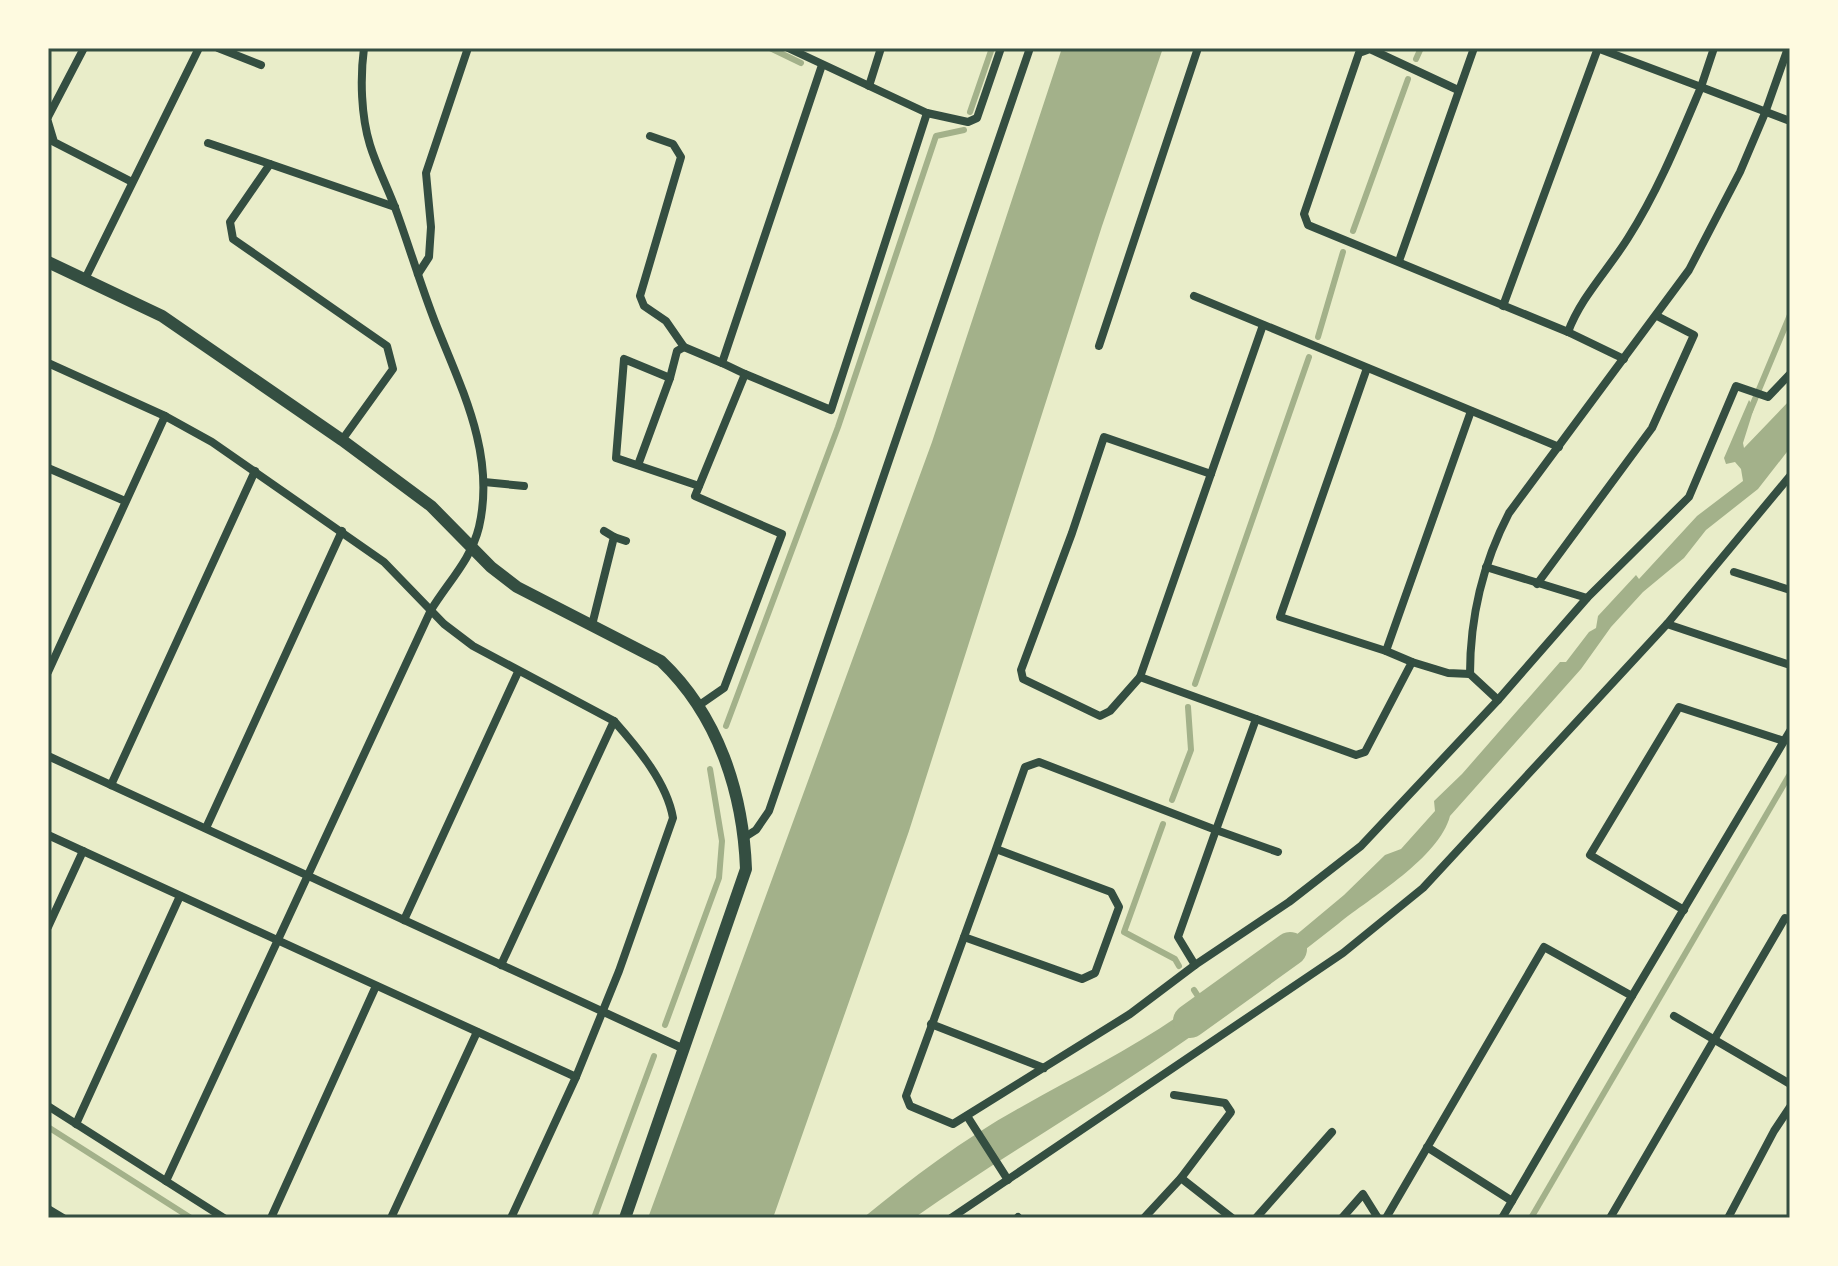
<svg xmlns="http://www.w3.org/2000/svg" width="1838" height="1266" font-family="'Sofia Sans Condensed',sans-serif">
<rect width="100%" height="100%" fill="#e9edc9"/>
<!-- water -->
<g fill="#a3b18a">
<path d="M 1062,48 L 1163,48 L 1102,226 L 909,831 L 773,1218 L 648,1218 L 932,442 Z"/>
<path d="M 1749,400 L 1754,408 L 1743,443 L 1744,448 L 1790,400 L 1790,448 L 1758,489 L 1706,530 L 1684,558 L 1643,592 L 1611,627 L 1581,669 L 1450,816 C 1439,858 1371,897 1338,924 C 1290,961 1243,999 1193,1035 C 1102,1099 1005,1154 914,1218 L 863,1218 C 913,1177 966,1137 1023,1106 C 1078,1075 1135,1047 1187,1010 L 1190,1013 L 1253,982 L 1253,971 L 1344,895 L 1385,855 L 1401,849 L 1435,811 L 1434,801 L 1462,774 L 1560,662 L 1566,662 L 1589,632 L 1596,628 L 1598,616 L 1636,575 L 1639,579 L 1697,516 L 1743,481 L 1741,469 L 1735,462 L 1726,464 L 1724,458 Z"/>
</g>
<g fill="none" stroke-linecap="round" stroke-linejoin="round">
<!-- stream -->
<g stroke="#a3b18a" stroke-width="6">
<path d="M 770,48 L 801,63"/>
<path d="M 1416,59 L 1421,48"/>
<path d="M 970,112 L 992,48"/>
<path d="M 1353,231 L 1408,79"/>
<path d="M 1318,337 L 1343,252"/>
<path d="M 1750,411 L 1790,315"/>
<path d="M 1195,684 L 1309,357"/>
<path d="M 726,726 L 838,427 L 936,136 L 964,130"/>
<path d="M 1172,800 L 1191,750 L 1188,707"/>
<path d="M 1163,824 L 1124,932 L 1175,959 L 1179,966"/>
<path d="M 1194,990 L 1207,1010"/>
<path d="M 665,1025 L 719,878 L 722,841 L 710,769"/>
<path d="M 48,1127 L 191,1218"/>
<path d="M 594,1218 L 654,1056"/>
<path d="M 1531,1218 L 1790,774"/>
</g>
<!-- river -->
<path stroke="#a3b18a" stroke-width="34" d="M 1190,1021 L 1290,949"/>
<!-- minor -->
<g stroke="#344e41" stroke-width="8">
<path d="M 218,48 L 261,65"/>
<path d="M 788,48 L 927,113 L 968,122 L 977,118 L 1001,48"/>
<path d="M 1714,48 L 1701,87 L 1790,121"/>
<path d="M 869,86 L 881,48"/>
<path d="M 1458,90 L 1370,49 L 1359,53 L 1304,214 L 1308,225 L 1568,332 L 1624,359"/>
<path d="M 48,117 L 84,48"/>
<path d="M 48,122 L 54,142 L 132,182"/>
<path d="M 650,136 L 673,144 L 681,157 L 640,296 L 644,306 L 666,321 L 684,347 L 722,363"/>
<path d="M 208,143 L 270,164 L 230,222 L 233,239 L 387,346 L 393,369 L 342,440"/>
<path d="M 270,164 L 395,207"/>
<path d="M 1399,261 L 1474,48"/>
<path d="M 418,274 L 429,257 L 431,227 L 426,173 L 468,48"/>
<path d="M 85,279 L 199,48"/>
<path d="M 1194,296 L 1559,447"/>
<path d="M 1503,306 L 1598,48"/>
<path d="M 1263,325 L 1140,677 L 1356,755 L 1365,752 L 1412,662 L 1386,651 L 1280,617 L 1367,368"/>
<path d="M 1568,332 C 1581,297 1608,270 1628,238 C 1658,191 1679,139 1701,87 L 1597,48"/>
<path d="M 1099,346 L 1198,48"/>
<path d="M 48,363 L 165,416 L 212,442 L 384,562 L 444,624 L 473,646 L 614,721 C 638,748 667,783 673,818 L 619,971 L 576,1077 L 511,1218"/>
<path d="M 745,374 L 831,410 L 927,113"/>
<path d="M 670,378 L 624,359 L 616,458 L 699,486"/>
<path d="M 638,465 L 670,378 L 677,351 L 684,347"/>
<path d="M 48,468 L 125,501"/>
<path d="M 484,482 L 524,486"/>
<path d="M 614,537 L 626,541"/>
<path d="M 1486,567 L 1587,598"/>
<path d="M 1734,572 L 1790,590"/>
<path d="M 1537,584 L 1652,428 L 1694,335 L 1657,316"/>
<path d="M 1667,624 L 1790,665"/>
<path d="M 592,625 L 614,537 L 604,531"/>
<path d="M 1386,651 L 1471,411"/>
<path d="M 1412,662 L 1448,673 L 1470,674 L 1498,700"/>
<path d="M 48,672 L 165,416"/>
<path d="M 1470,674 C 1470,617 1483,563 1509,513 L 1689,270 L 1740,172 L 1765,113 L 1788,48"/>
<path d="M 1140,677 L 1110,711 L 1100,716 L 1023,679 L 1021,670 L 1072,533 L 1104,437 L 1211,474"/>
<path d="M 698,706 L 724,688 L 782,534 L 695,496 L 745,374 L 722,363 L 822,65"/>
<path d="M 1256,719 L 1216,830 L 1278,852"/>
<path d="M 48,756 L 684,1049"/>
<path d="M 111,785 L 255,471"/>
<path d="M 206,828 L 342,531"/>
<path d="M 48,835 L 576,1077"/>
<path d="M 745,837 L 756,830 L 769,811 L 1030,48"/>
<path d="M 996,849 L 964,937 L 1082,979 L 1095,973 L 1119,907 L 1111,892 L 996,849 L 1025,767 L 1039,762 L 1216,830 L 1178,937 L 1195,965"/>
<path d="M 1684,910 L 1590,855 L 1679,707 L 1784,741"/>
<path d="M 404,920 L 518,672"/>
<path d="M 48,927 L 83,851"/>
<path d="M 964,937 L 906,1096 L 910,1106 L 953,1124 L 1130,1014 L 1195,965 L 1289,902 L 1361,846 L 1498,700 L 1587,598 L 1689,497 L 1736,386 L 1768,397 L 1790,374"/>
<path d="M 501,965 L 614,721"/>
<path d="M 1632,996 L 1790,731"/>
<path d="M 1674,1016 L 1790,1084"/>
<path d="M 931,1024 L 1044,1068"/>
<path d="M 48,1106 L 224,1218"/>
<path d="M 967,1116 L 1008,1180"/>
<path d="M 76,1124 L 180,896"/>
<path d="M 1181,1178 L 1232,1218"/>
<path d="M 166,1181 L 431,610 C 448,582 471,560 479,527 C 496,454 461,388 435,322 C 421,286 410,249 397,213 C 389,190 377,168 370,145 C 361,116 360,78 364,48"/>
<path d="M 48,1209 L 63,1218"/>
<path d="M 271,1218 L 376,986"/>
<path d="M 391,1218 L 477,1032"/>
<path d="M 951,1218 L 1343,953 L 1423,888 L 1667,624 L 1790,476"/>
<path d="M 1017,1218 L 1018,1217"/>
<path d="M 1144,1218 L 1181,1178 L 1231,1112 L 1225,1103 L 1174,1095"/>
<path d="M 1256,1218 L 1332,1132"/>
<path d="M 1342,1218 L 1363,1194 L 1378,1218"/>
<path d="M 1386,1218 L 1544,947 L 1632,996 L 1512,1201 L 1427,1147"/>
<path d="M 1502,1218 L 1512,1201"/>
<path d="M 1610,1218 L 1785,918 L 1790,920"/>
<path d="M 1728,1218 L 1774,1131 L 1790,1107"/>
</g>
<!-- tertiary -->
<path stroke="#344e41" stroke-width="12" d="M 48,262 L 162,316 L 342,440 L 431,506 L 491,567 L 517,587 L 661,661 C 718,715 743,792 746,869 L 625,1218"/>
</g>
<!-- border -->
<rect width="1838" height="1266" fill="none" stroke="#fefae0" stroke-width="100"/>
<rect x="50" y="50" width="1738" height="1166" fill="none" stroke="#344e41" stroke-width="3"/>
</svg>
